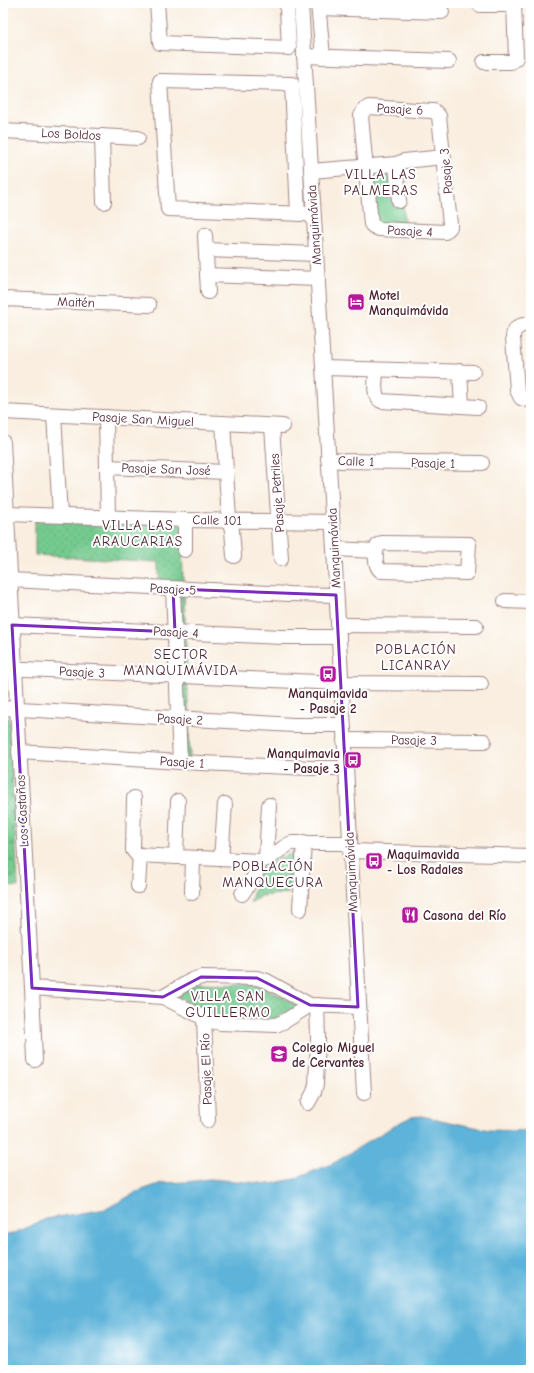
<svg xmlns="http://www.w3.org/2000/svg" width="534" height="1373" font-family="'Comic Neue',sans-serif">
<defs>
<pattern id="cemetery-stones" width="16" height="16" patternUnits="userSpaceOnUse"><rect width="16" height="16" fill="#74ca8f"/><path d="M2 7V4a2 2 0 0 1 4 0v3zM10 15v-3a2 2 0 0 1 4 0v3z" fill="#66ad7c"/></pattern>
<pattern id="park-dots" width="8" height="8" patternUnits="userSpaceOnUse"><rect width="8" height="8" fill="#74ca8f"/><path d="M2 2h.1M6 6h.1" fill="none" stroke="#66ad7c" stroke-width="1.8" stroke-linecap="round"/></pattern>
</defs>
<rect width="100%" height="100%" fill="#fff"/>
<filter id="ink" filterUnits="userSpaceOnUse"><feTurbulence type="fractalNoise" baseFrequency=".025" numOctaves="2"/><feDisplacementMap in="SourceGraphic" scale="8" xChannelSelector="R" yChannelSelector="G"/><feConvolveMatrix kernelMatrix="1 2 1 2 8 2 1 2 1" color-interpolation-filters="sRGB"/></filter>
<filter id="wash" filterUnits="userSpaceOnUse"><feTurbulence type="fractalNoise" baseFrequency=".012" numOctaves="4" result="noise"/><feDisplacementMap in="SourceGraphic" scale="16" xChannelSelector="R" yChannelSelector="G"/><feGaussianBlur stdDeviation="0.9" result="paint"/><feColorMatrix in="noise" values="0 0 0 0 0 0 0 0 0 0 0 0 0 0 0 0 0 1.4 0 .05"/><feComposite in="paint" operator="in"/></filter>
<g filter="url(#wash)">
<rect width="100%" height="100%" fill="#f9eedf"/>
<!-- grass -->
<path fill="#74ca8f" stroke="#5f745d" d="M 394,171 L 403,204 L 404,225 L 375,224 L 370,172 Z"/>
<!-- cemetery -->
<path fill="url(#cemetery-stones)" stroke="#5f745d" d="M 3,718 L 9,718 L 18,887 L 3,886 Z"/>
<!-- park -->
<g fill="url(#park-dots)" stroke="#5f745d">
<path d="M 35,521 L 182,525 L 183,585 L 159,581 L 159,562 L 35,555 Z"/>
<path d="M 179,595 L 184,595 L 190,758 L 186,758 Z"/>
<path d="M 294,852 L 288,893 L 261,896 L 250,903 L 260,869 Z"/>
<path d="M 198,983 L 258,984 L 299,1006 L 275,1019 L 218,1018 L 176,996 Z"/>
</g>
<!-- water -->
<path fill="#5db3d9" stroke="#546982" d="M 421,1116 L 489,1130 L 531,1131 L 531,1370 L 3,1370 L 3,1235 L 12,1234 L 46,1219 L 106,1209 L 139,1191 L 162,1183 L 187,1182 L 209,1179 L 271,1184 L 294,1179 L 334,1163 L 397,1124 L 411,1117 Z"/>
</g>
<g filter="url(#ink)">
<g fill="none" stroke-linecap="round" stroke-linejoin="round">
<defs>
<g id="minor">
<path d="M 157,3 L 160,43 L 289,48 L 287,8"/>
<path d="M 301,3 L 334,549 L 364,1093"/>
<path d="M 318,3 L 323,57"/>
<path d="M 480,5 L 514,5"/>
<path d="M 319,8 L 442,12"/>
<path d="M 304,56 L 449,61"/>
<path d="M 484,62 L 511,62 L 516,58 L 514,3"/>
<path d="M 369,107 L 431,111 L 434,111 L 439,116 L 450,224 L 450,227 L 445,232 L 379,229 L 373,226 L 371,224 L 361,116 L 364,110 Z"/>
<path d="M 3,131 L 138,138"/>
<path d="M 102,136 L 104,202"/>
<path d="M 396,164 L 399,201"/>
<path d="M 311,171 L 396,164 L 404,161 L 444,157"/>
<path d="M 298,214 L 292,84 L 160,81 L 168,209 L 306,214 L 314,217"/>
<path d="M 205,235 L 208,292"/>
<path d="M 206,250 L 316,254"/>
<path d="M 207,275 L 318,279"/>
<path d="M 3,299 L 149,305"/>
<path d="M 531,325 C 521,324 513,327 513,338 L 517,390 L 521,398 L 531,401"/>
<path d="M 323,368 L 473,372"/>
<path d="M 376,370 C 376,379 372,396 381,401 L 478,407"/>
<path d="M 460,371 L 462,406"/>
<path d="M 3,412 L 283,426"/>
<path d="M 54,415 L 60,515"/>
<path d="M 106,417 L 108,517"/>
<path d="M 223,423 L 229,520 L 232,530 L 234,556"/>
<path d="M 272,426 L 281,559"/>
<path d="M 3,442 L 32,988 L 35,1060"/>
<path d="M 328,459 L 341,461 L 482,463"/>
<path d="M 107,467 L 226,472"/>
<path d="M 7,514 L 185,520 L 332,522"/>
<path d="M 382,543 L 469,544 L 467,573 L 381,571 C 374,566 375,552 378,545 Z"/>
<path d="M 334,549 L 376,551"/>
<path d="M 185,550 L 185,520"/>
<path d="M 10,580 L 290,594 L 336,595"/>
<path d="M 173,589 L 180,762"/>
<path d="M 505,601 L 531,602"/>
<path d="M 12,625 L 282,637 L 339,637"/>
<path d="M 338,625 L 476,626"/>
<path d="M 3,668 L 341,683 L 481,684"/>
<path d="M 3,708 L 294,725 L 343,725"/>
<path d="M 344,740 L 484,741"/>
<path d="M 19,752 L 180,762 L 311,768 L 346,768"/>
<path d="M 134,798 L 133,850 L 137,855 L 260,861 C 274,859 280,847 292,843 L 350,843"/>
<path d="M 350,851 L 531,856"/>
<path d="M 176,857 L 178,801"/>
<path d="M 221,859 L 225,804"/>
<path d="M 266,859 L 269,805"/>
<path d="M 138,886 L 140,855"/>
<path d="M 192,893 L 193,858"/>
<path d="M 242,894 L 256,874 L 260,861"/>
<path d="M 300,909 L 304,842"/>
<path d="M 32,988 L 163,997 L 210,1021 L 221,1023 L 276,1025 L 285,1021 L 310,1005"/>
<path d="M 163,997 L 192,980 L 201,977 L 257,978 L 267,981 L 310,1005 L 358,1007"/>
<path d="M 204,1018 L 208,1120"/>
<path d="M 308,1103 L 314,1092 L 316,1084 L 318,1038 L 317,1005"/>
</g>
</defs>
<!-- minor casing -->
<use href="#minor" stroke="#a28685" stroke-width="16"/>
<!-- minor -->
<use href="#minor" stroke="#fff" stroke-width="14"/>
</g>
</g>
<!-- marked area -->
<path fill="none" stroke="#7b2cbf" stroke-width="3" stroke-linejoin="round" d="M 173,589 L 336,595 L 358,1007 L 310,1005 L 257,978 L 201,977 L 163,997 L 32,988 L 12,625 L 175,632 Z"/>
<!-- icons -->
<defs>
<symbol id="hotel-square" viewBox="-11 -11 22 22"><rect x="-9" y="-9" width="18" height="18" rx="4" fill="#b5179e" stroke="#fff"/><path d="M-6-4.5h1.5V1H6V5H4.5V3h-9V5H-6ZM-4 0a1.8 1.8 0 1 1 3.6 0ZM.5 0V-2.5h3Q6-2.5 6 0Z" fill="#fff"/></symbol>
<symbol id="bus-square" viewBox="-11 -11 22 22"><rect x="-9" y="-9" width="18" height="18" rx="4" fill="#b5179e" stroke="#fff"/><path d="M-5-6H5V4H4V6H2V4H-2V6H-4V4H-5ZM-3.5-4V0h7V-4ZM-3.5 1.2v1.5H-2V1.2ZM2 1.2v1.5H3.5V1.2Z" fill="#fff"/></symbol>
<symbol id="restaurant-square" viewBox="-11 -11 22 22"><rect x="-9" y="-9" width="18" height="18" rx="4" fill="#b5179e" stroke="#fff"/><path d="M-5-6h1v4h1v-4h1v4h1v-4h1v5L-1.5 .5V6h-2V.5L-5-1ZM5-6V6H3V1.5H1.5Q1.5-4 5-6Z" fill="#fff"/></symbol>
<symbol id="school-square" viewBox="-11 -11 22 22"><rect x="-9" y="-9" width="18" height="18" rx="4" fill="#b5179e" stroke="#fff"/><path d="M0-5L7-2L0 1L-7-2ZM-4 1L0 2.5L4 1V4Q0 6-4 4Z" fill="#fff"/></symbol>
</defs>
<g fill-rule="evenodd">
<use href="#hotel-square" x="346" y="292" width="20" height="20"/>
<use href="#bus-square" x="318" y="664" width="20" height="20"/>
<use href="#bus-square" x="343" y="750" width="20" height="20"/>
<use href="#bus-square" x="364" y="851" width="20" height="20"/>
<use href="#restaurant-square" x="400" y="905" width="20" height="20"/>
<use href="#school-square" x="269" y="1044" width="20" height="20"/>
</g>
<g text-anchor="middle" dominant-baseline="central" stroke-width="4" stroke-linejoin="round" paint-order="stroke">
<!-- street labels -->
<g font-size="13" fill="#4a1f2b" stroke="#fff">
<text transform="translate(400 109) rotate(3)">Pasaje 6</text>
<text transform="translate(71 134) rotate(3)">Los Boldos</text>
<text transform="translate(446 171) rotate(-95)">Pasaje 3</text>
<text transform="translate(314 225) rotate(-94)">Manquimávida</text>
<text transform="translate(410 231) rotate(3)">Pasaje 4</text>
<text transform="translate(76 302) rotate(2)">Maitén</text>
<text transform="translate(143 419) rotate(3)">Pasaje San Miguel</text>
<text transform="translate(356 461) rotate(2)">Calle 1</text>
<text transform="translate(433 463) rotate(1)">Pasaje 1</text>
<text transform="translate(166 469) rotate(2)">Pasaje San José</text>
<text transform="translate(277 493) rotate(-94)">Pasaje Petriles</text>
<text transform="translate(217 520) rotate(1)">Calle 101</text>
<text transform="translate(334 548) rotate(-93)">Manquimávida</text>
<text transform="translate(173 589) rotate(3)">Pasaje 5</text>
<text transform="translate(176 632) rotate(3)">Pasaje 4</text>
<text transform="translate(82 672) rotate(3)">Pasaje 3</text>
<text transform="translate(180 719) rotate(3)">Pasaje 2</text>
<text transform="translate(414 740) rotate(1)">Pasaje 3</text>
<text transform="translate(182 762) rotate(3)">Pasaje 1</text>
<text transform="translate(22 811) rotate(-93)">Los Castaños</text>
<text transform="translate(351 872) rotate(-93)">Manquimávida</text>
<text transform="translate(206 1069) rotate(-92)">Pasaje El Río</text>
</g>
<!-- poi labels -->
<g font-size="13" font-weight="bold" fill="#4a1f2b" stroke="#fff" text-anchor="start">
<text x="369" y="295">Motel<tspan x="369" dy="15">Manquimávida</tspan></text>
<text x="328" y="693" text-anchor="middle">Manquimavida<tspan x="328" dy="15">- Pasaje 2</tspan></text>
<text x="340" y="753" text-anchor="end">Manquimavia<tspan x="340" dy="15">- Pasaje 3</tspan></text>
<text x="387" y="854">Maquimavida<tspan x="387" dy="15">- Los Radales</tspan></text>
<text x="423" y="915">Casona del Río</text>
<text x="292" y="1047">Colegio Miguel<tspan x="292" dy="15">de Cervantes</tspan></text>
</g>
<!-- neighbourhood labels -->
<g font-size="14" letter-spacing="1" fill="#4a1f2b" stroke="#fff">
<text x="381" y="174">VILLA LAS<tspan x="381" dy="16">PALMERAS</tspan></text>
<text x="138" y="525">VILLA LAS<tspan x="138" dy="16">ARAUCARIAS</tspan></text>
<text x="416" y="649">POBLACIÓN<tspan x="416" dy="16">LICANRAY</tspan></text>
<text x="181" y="654">SECTOR<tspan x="181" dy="16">MANQUIMÁVIDA</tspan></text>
<text x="273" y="866">POBLACIÓN<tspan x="273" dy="16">MANQUECURA</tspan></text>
<text x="228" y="996">VILLA SAN<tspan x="228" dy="16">GUILLERMO</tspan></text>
</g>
</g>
<!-- margin -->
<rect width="534" height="1373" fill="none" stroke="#fff" stroke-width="16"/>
</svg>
